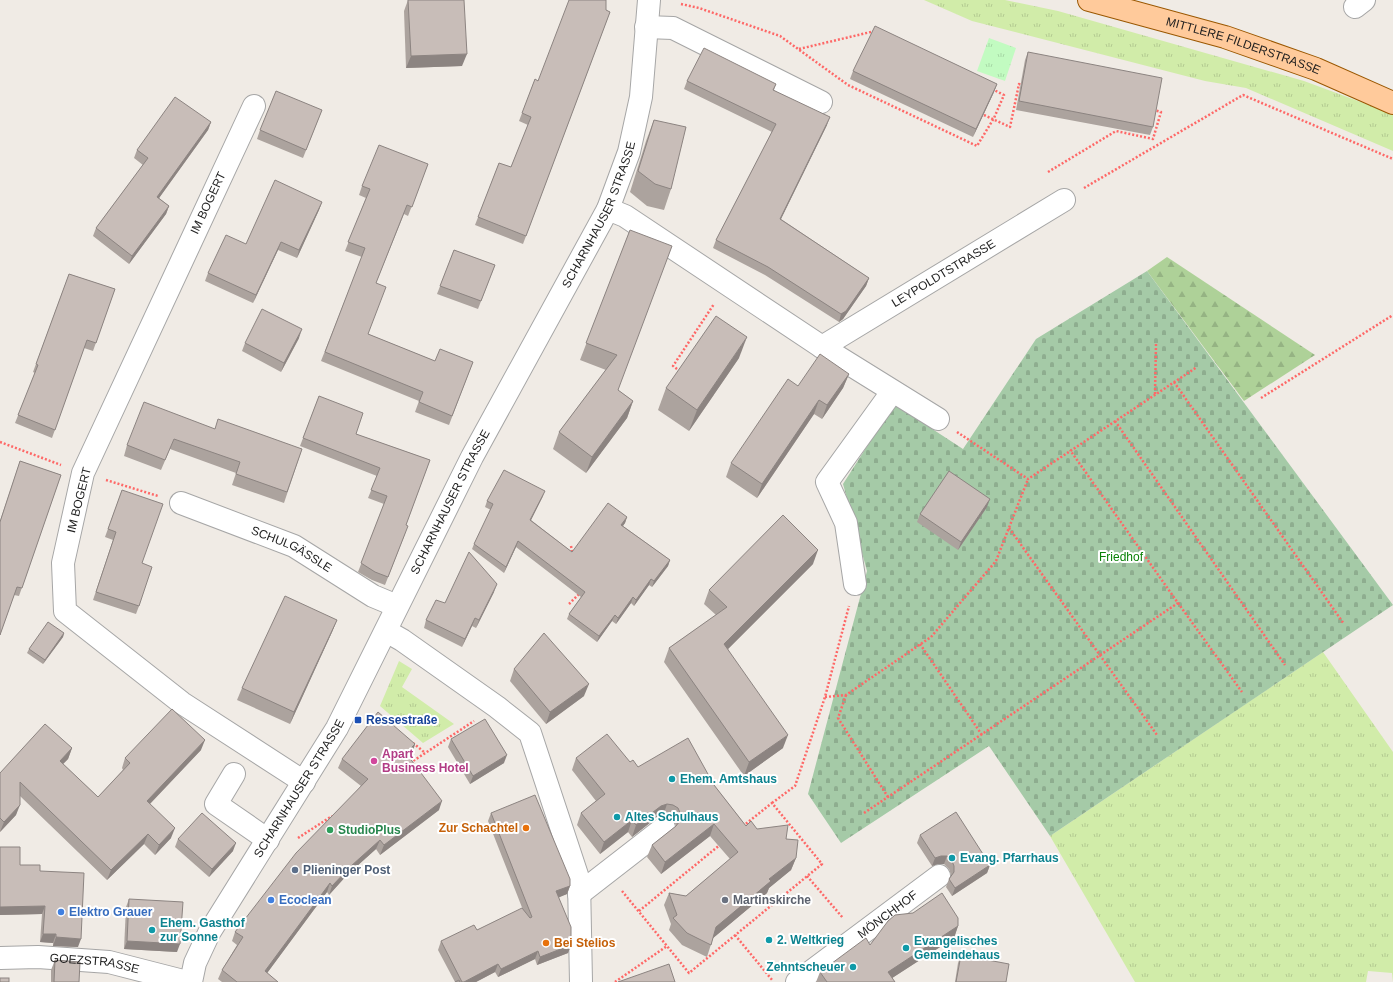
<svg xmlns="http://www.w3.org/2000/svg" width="1393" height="982" font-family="Helvetica,sans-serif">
<defs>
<pattern id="grass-tufts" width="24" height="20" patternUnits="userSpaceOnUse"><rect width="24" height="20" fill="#d1eca9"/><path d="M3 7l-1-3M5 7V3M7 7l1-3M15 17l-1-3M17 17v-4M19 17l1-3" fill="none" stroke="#b3ca91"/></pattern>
<pattern id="forest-firs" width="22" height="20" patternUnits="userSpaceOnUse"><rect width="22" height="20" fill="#aed198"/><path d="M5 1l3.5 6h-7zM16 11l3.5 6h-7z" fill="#95b383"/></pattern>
<pattern id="cemetery-stones" width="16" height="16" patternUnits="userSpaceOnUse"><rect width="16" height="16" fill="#a5caa7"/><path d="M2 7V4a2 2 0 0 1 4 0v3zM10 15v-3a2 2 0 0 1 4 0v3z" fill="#8ead8f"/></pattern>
<pattern id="park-tufts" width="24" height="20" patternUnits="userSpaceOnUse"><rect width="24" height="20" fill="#c2fbc1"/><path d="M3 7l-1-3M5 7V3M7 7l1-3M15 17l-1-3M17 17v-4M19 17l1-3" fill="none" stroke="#a6d7a5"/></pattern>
</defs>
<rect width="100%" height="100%" fill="#f0ebe5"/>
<!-- grass -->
<g fill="url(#grass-tufts)">
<path d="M 924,0 L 1005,0 L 1058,11 L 1304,81 L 1393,114 L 1393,151 L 1246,88 L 1205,81 L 972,21 Z"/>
<path d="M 1323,652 L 1393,752 L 1393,982 L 1392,973 L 1368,971 L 1366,982 L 1135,982 L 1050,836 Z"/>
<path d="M 399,661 L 412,669 L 402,687 L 454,724 L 423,743 L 380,706 Z"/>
</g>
<!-- forest -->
<path fill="url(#forest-firs)" d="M 1167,257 L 1315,355 L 1244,401 L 1147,271 Z"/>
<!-- cemetery -->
<path fill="url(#cemetery-stones)" d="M 1147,271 L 1393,605 L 1050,836 L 989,746 L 841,843 L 808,794 L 867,571 L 843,484 L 894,404 L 963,449 L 1036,339 Z"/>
<!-- park -->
<path fill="url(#park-tufts)" d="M 989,38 L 1016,48 L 1005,81 L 977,71 Z"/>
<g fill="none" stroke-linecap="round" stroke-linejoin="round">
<defs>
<g id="minor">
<path d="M 1355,7 L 1364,0"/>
<path d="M 646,27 L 673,28 L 821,102"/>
<path d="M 254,106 L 83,473 L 63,563 L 65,611 L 182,703 L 304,782"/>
<path d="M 608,209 L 625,216 L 822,347 L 938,419"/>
<path id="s1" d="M 822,347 L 1064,200"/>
<path id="s2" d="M 181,503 L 294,546 L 373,596 L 397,606"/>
<path d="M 855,584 L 846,523 L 827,482 L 892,392"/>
<path d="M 386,631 L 402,640 L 497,707 L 530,733 L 579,881 L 581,982"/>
<path d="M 234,774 L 216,804 L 268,840"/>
<path d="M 579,894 L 664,828"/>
<path id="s3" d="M 0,958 L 38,957 L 109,962 L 187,982"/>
<path id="s4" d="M 191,982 L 195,963 L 209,933 L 337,728 L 472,457 L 608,209 L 629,152 L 641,97 L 649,0"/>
<path id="s5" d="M 797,982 L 939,876"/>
</g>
<g id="major">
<path id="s6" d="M 1089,0 L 1225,37 L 1316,69 L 1393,103"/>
</g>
</defs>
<!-- minor casing -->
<use href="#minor" stroke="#a6a6a6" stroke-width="24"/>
<!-- major casing -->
<use href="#major" stroke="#9a5700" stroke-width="24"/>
<!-- path -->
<g stroke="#fe6867" stroke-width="2.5" stroke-dasharray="2 2" stroke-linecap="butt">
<path d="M 681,4 L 699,8 L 780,36 L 848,85 L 977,146 L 994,118 L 1004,95 L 992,89"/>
<path d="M 799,49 L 875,31"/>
<path d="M 984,115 L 1010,127 L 1019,84 L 1021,85"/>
<path d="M 1048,172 L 1116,131 L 1153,139 L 1161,112 L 1154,110"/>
<path d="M 1084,188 L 1243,95 L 1393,159"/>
<path d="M 677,369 L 673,366 L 714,304"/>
<path d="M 1174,382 L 1344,624"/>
<path d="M 1155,394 L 1156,344"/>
<path d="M 1261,398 L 1393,315"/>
<path d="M 1115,421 L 1285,665"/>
<path d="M 957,432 L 1028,479 L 1197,367"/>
<path d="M 0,442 L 61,465"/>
<path d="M 106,480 L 158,496"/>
<path d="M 1009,528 L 1157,735"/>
<path d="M 571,546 L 573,555"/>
<path d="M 1178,603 L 1242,692"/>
<path d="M 569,604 L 580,593"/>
<path d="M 920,644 L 982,735"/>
<path d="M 846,695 L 838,718 L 888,797"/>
<path d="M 825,697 L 846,695 L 931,637 L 996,561 L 1028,479"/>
<path d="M 413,743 L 424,752"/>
<path d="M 410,763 L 474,721"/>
<path d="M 772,803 L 795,786 L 825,697 L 849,606"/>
<path d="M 864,813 L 1178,603 L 1070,450"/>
<path d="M 298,838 L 332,816"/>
<path d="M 807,876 L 843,918"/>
<path d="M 622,891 L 689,973 L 822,864 L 772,803 L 743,826"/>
<path d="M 639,911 L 721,844"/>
<path d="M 735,935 L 773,981"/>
<path d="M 615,982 L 667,946"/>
</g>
<!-- minor -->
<use href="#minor" stroke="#fff" stroke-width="22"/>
<!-- major -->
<use href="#major" stroke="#ffca9b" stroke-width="22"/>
</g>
<!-- wall -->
<g fill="#aca39e">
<path d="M 408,0 L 464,0 L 462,66 L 406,68 L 404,11 Z"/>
<path d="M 606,10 L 610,12 L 523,244 L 475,225 L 499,163 L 511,167 L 528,125 L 519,121 L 535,79 L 538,81 Z"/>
<path d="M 1028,52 L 1153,127 L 1150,135 L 1016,110 L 1025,60 Z"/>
<path d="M 853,71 L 997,84 L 994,92 L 973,137 L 850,79 Z"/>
<path d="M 687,81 L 776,84 L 774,90 L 827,125 L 781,219 L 869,278 L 866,286 L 843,319 L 839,322 L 765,275 L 713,248 L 716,240 L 772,132 L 684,89 Z"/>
<path d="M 322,110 L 303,158 L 257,139 L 260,130 Z"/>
<path d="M 654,120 L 671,189 L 664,210 L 647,206 L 630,192 L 646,141 Z"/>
<path d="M 211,122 L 208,130 L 159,198 L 169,206 L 166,214 L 129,264 L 93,236 L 96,228 L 143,165 L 134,158 L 137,150 Z"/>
<path d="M 428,164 L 408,216 L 404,214 L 376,283 L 368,334 L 435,361 L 473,362 L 449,425 L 415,412 L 419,401 L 321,361 L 362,257 L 345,251 L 366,198 L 359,195 L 362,186 Z"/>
<path d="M 322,202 L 319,210 L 297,258 L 278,250 L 253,303 L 205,281 L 208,273 L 246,244 Z"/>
<path d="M 630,230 L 618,390 L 633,401 L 627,418 L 586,473 L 553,449 L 559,432 L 606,370 L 580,360 Z"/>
<path d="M 454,250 L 495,265 L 478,309 L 437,294 Z"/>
<path d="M 69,274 L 115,289 L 93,351 L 84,348 L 52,438 L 15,423 L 35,373 L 33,372 Z"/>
<path d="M 299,338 L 281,372 L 242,351 L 245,343 Z"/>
<path d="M 739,358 L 689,431 L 658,410 L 666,388 Z"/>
<path d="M 849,374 L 843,388 L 822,419 L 814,414 L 757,498 L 726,477 L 731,463 L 798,386 Z"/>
<path d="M 319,396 L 356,434 L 430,460 L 406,525 L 405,534 L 385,585 L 372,580 L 358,572 L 384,504 L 368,498 L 377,476 L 300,446 Z"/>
<path d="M 214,429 L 302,449 L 284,503 L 232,485 L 236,473 L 170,449 L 161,470 L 124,456 L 127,445 Z"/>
<path d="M 20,461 L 61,475 L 19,596 L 14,595 L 0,635 L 0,521 Z"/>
<path d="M 122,490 L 142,563 L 139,606 L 136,614 L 93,600 L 113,540 L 105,537 Z"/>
<path d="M 543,496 L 531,520 L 572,552 L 627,517 L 625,523 L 623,526 L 670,560 L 668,566 L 652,587 L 649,585 L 634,606 L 631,603 L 616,624 L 612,621 L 597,642 L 567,619 L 569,614 L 581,597 L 516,547 L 504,573 L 472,549 L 474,544 L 491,510 L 485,507 L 487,501 Z"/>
<path d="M 987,507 L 958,550 L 917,522 L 920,514 Z"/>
<path d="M 813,564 L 728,649 L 783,748 L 744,776 L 664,662 L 669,648 L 716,615 L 704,604 L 709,590 Z"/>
<path d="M 494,592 L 476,628 L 472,626 L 462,647 L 424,628 L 426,620 L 445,603 Z"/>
<path d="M 337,620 L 332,632 L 290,724 L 237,700 L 242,688 Z"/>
<path d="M 64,633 L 63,637 L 43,664 L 27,653 L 29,649 Z"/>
<path d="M 514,669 L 584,696 L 546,724 L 510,681 Z"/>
<path d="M 451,739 L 504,763 L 470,784 L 448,747 Z"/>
<path d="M 415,744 L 412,754 L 409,756 L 439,810 L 380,855 L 376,849 L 347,875 L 329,895 L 327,892 L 267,973 L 278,982 L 222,982 L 218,979 L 222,970 L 237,945 L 232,941 L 235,932 L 361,786 L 338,768 L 342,759 Z"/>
<path d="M 72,748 L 68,759 L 63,764 L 98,797 L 123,770 L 122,768 L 125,758 L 201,750 L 150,804 L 171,838 L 155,855 L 144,844 L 107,880 L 20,796 L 16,815 L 0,832 L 0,773 Z"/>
<path d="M 576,758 L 630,762 L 638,767 L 714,785 L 746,826 L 757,829 L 786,839 L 796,858 L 791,870 L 769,888 L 767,893 L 713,938 L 707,957 L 682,945 L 669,930 L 671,924 L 664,905 L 669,893 L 686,896 L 730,859 L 710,836 L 661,874 L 647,857 L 652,845 L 676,826 L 674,820 L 669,817 L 663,816 L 656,818 L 632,837 L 628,832 L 600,854 L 577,825 L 581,813 L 596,801 L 572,770 Z"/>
<path d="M 491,813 L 570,886 L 567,894 L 558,897 L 571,945 L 568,953 L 537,965 L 535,959 L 498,977 L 495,972 L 476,982 L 455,982 L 438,950 L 441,941 L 477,930 L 523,910 L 488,821 Z"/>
<path d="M 920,835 L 990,865 L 987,873 L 952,896 L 946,887 L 949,879 L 951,875 L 949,869 L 944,864 L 938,864 L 932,866 L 917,843 Z"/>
<path d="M 178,839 L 233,851 L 209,877 L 175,847 Z"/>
<path d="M 0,847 L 20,865 L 40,871 L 78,947 L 53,946 L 53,943 L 40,942 L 42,914 L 0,915 Z"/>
<path d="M 129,899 L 177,952 L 124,949 L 126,907 Z"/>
<path d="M 958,926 L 954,938 L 892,978 L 895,982 L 816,982 L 820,972 L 870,945 Z"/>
<path d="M 961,955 L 1006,982 L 955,982 L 958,963 Z"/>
<path d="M 55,960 L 79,982 L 51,982 L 51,970 Z"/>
</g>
<!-- shaded-wall -->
<g fill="#8c8481">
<path d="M 467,54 L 462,66 L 406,68 L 411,56 Z"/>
<path d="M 997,84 L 994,92 L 973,137 L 976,129 Z"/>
<path d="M 830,117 L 827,125 L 777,227 L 780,219 Z"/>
<path d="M 211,122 L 208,130 L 154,205 L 157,197 Z"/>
<path d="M 322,202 L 319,210 L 297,258 L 299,250 Z"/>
<path d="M 169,206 L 166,214 L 129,264 L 132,256 Z"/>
<path d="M 281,242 L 278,250 L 253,303 L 256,295 Z"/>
<path d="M 869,278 L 866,286 L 843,319 L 839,322 L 841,314 Z"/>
<path d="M 302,329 L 299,338 L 281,372 L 284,363 Z"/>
<path d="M 747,337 L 739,358 L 689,431 L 697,410 Z"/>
<path d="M 849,374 L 843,388 L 822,419 L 827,405 Z"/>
<path d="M 819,400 L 814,414 L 757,498 L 762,484 Z"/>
<path d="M 633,401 L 627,418 L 586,473 L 592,457 Z"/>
<path d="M 545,491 L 543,496 L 528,526 L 530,520 Z"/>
<path d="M 990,499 L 987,507 L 958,550 L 961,542 Z"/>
<path d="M 627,517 L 625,523 L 619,531 L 621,525 Z"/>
<path d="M 518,541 L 516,547 L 504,573 L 506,567 Z"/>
<path d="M 818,550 L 813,564 L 719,658 L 724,644 Z"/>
<path d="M 670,560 L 668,566 L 652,587 L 654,581 Z"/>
<path d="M 651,579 L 649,585 L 634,606 L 636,600 Z"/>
<path d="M 497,584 L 494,592 L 476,628 L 479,620 Z"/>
<path d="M 633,597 L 631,603 L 616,624 L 618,618 Z"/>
<path d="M 615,615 L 612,621 L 597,642 L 599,636 Z"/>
<path d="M 475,618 L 472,626 L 462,647 L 465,639 Z"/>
<path d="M 337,620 L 332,632 L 290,724 L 294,712 Z"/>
<path d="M 64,633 L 63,637 L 43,664 L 45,660 Z"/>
<path d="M 589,684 L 584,696 L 546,724 L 550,712 Z"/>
<path d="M 788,735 L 783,748 L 744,776 L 749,762 Z"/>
<path d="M 205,740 L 201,750 L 143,811 L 147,801 Z"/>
<path d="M 415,744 L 412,754 L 403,762 L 406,753 Z"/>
<path d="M 72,748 L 68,759 L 56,771 L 60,761 Z"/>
<path d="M 507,755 L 504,763 L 470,784 L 473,776 Z"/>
<path d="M 442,801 L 439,810 L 380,855 L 384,845 Z"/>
<path d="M 667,804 L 663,816 L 656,818 L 632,837 L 636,825 L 661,806 Z"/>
<path d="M 20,805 L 16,815 L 0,832 L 4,822 Z"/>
<path d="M 632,820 L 628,832 L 600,854 L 604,842 Z"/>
<path d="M 714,824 L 710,836 L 661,874 L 665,862 Z"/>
<path d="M 175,828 L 171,838 L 155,855 L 159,845 Z"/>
<path d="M 148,834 L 144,844 L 107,880 L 111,870 Z"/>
<path d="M 380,840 L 376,849 L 347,875 L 329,895 L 332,886 L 351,866 Z"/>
<path d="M 236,843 L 233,851 L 209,877 L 212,869 Z"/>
<path d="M 941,856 L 947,856 L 944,864 L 938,864 L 932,866 L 935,858 Z"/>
<path d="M 796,858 L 791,870 L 769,888 L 767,893 L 712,939 L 716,927 L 769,879 Z"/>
<path d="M 990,865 L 987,873 L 952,896 L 955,888 Z"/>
<path d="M 330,883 L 327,892 L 262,980 L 265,971 Z"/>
<path d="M 570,886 L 567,894 L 553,900 L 556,891 Z"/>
<path d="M 45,906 L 42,914 L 0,915 L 0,907 Z"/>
<path d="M 958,926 L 954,938 L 886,982 L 888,972 Z"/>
<path d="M 43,934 L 56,934 L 53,943 L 40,942 Z"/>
<path d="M 56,937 L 81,939 L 78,947 L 53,946 Z"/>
<path d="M 127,941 L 180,944 L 177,952 L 124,949 Z"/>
<path d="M 571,945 L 568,953 L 537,965 L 540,957 Z"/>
<path d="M 538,951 L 535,959 L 498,977 L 501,969 Z"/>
<path d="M 498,964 L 495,972 L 476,982 L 464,982 Z"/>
</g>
<!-- building -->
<g fill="#c8bdb8" stroke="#8c8481">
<path d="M 408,0 L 464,0 L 467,54 L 411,56 Z"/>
<path d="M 569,0 L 606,0 L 606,10 L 610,12 L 526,236 L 478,217 L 499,163 L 511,167 L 531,117 L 522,113 L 535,79 L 538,81 Z"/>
<path d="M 875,26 L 997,84 L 976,129 L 853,71 Z"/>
<path d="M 704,48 L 776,84 L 773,90 L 830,117 L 780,219 L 869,278 L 846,311 L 841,314 L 768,267 L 716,240 L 776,124 L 687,81 Z"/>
<path d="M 1028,52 L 1162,78 L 1153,127 L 1019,101 Z"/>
<path d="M 276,91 L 322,110 L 306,150 L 260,130 Z"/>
<path d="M 175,97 L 211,122 L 157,197 L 169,206 L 132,256 L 96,228 L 148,158 L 137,150 Z"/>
<path d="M 654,120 L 686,127 L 671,189 L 655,184 L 638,171 Z"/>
<path d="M 379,145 L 428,164 L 412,207 L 407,205 L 376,283 L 386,287 L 368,334 L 435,361 L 440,349 L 473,362 L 452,416 L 419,402 L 423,392 L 325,352 L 365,248 L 348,242 L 370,189 L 362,186 Z"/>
<path d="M 275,180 L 322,202 L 299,250 L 281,242 L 256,295 L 208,273 L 226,235 L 246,244 Z"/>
<path d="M 630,230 L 672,246 L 618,390 L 633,401 L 592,457 L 559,432 L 617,355 L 586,343 Z"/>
<path d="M 454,250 L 495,265 L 481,301 L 440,286 Z"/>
<path d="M 69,274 L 115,289 L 96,343 L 87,340 L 55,430 L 18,415 L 38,365 L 36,364 Z"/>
<path d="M 262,309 L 302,329 L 284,363 L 245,343 Z"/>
<path d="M 716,316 L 747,337 L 697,410 L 666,388 Z"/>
<path d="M 820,354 L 849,374 L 827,405 L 819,400 L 762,484 L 731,463 L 788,379 L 798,386 Z"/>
<path d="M 319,396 L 363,413 L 356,434 L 430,460 L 406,525 L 408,526 L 388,577 L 375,572 L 361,563 L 387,496 L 371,490 L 380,468 L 303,438 Z"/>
<path d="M 144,402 L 215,429 L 218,419 L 302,449 L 287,492 L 236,474 L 240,462 L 174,439 L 165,460 L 127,445 Z"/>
<path d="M 20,461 L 61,475 L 22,588 L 17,587 L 0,635 L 0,522 Z"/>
<path d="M 504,470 L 545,491 L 530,520 L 572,552 L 608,503 L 627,517 L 621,525 L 670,560 L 654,581 L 651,579 L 636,600 L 633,597 L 618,618 L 615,615 L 599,636 L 569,614 L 585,592 L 518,541 L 506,567 L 474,544 L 493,504 L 487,501 Z"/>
<path d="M 949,471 L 990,499 L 961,542 L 920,514 Z"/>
<path d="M 122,490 L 163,504 L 142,563 L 152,567 L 139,606 L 96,592 L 116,532 L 108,529 Z"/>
<path d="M 783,515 L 818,550 L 724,644 L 788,735 L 749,762 L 669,648 L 727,607 L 709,590 Z"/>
<path d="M 469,552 L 497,584 L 479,620 L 475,618 L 465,639 L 426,620 L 436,600 L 445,603 Z"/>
<path d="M 285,596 L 337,620 L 294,712 L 242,688 Z"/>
<path d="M 48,622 L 64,633 L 45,660 L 29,649 Z"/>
<path d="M 544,633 L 589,684 L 550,712 L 514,669 Z"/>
<path d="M 172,709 L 205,740 L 147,801 L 175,828 L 159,845 L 148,834 L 111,870 L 20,782 L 20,805 L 4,822 L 0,818 L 0,773 L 45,724 L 72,748 L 60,761 L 98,797 L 130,763 L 125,758 Z"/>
<path d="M 378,712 L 415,744 L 406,753 L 442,801 L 384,845 L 380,840 L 351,866 L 332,886 L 330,883 L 265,971 L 278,982 L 237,982 L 222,970 L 243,937 L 235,932 L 296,853 L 368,779 L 342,759 Z"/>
<path d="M 485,719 L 507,755 L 473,776 L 451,739 Z"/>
<path d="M 607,734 L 630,762 L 633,760 L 638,767 L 688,738 L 714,785 L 746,826 L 751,821 L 757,829 L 788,825 L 786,839 L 798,840 L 796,858 L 769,879 L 771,881 L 716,927 L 711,945 L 687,933 L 673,918 L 677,915 L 669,893 L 686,896 L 738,852 L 714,824 L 665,862 L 652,845 L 676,826 L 680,821 L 681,815 L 678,808 L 673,805 L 667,804 L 661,806 L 636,825 L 632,820 L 604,842 L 581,813 L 605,794 L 576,758 Z"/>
<path d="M 535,795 L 570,879 L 570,886 L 556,891 L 571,927 L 571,945 L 540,957 L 538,951 L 501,969 L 498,964 L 464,982 L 462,982 L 441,941 L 474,925 L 477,930 L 522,908 L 530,918 L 532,917 L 491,813 Z"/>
<path d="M 956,812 L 990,865 L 955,888 L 949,879 L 954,872 L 954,866 L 952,861 L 947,856 L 941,856 L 935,858 L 920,835 Z"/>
<path d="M 202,813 L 236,843 L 212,869 L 178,839 Z"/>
<path d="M 0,847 L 20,847 L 20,865 L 40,865 L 40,871 L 84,873 L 81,939 L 56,937 L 56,934 L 43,934 L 45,906 L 0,907 Z"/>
<path d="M 942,893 L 958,918 L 958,926 L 888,972 L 895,982 L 827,982 L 820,972 L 866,938 L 870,945 L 888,921 L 895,915 L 913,913 Z"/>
<path d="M 129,899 L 183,902 L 180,944 L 127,941 Z"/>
<path d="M 961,955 L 1009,964 L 1006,982 L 956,982 Z"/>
<path d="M 55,960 L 80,962 L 79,982 L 54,982 Z"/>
<path d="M 669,964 L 675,982 L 618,982 Z"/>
<rect x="0" y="978" width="9" height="4"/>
<path d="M 459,980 L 460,982 L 455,982 Z"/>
</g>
<!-- markers -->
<rect fill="#1a4fb4" stroke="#fff" stroke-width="1.5" x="354" y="716" width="8" height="8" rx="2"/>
<circle fill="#d1479c" stroke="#fff" stroke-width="1.5" cx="374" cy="761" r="4"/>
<g fill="#0f9aa8" stroke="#fff" stroke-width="1.5">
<circle cx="672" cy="779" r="4"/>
<circle cx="617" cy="817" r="4"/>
<circle cx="952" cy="858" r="4"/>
<circle cx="152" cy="930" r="4"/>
<circle cx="769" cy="940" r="4"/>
<circle cx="906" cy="948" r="4"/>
<circle cx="853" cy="967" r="4"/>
</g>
<g fill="#e8710a" stroke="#fff" stroke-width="1.5">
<circle cx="526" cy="828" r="4"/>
<circle cx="546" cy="943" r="4"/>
</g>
<circle fill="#2e9e5b" stroke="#fff" stroke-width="1.5" cx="330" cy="830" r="4"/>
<circle fill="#5c6f8a" stroke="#fff" stroke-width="1.5" cx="295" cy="870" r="4"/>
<g fill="#3f7fe0" stroke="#fff" stroke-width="1.5">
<circle cx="271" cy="900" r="4"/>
<circle cx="61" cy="912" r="4"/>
</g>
<circle fill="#6b7280" stroke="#fff" stroke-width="1.5" cx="725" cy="900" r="4"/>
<g text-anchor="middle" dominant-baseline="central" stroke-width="4" stroke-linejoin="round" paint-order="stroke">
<!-- street labels -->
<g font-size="12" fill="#1f1f1f" stroke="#fff">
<text stroke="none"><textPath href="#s6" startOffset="161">MITTLERE FILDERSTRASSE</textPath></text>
<text transform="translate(208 203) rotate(-65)">IM BOGERT</text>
<text stroke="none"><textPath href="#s4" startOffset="871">SCHARNHAUSER STRASSE</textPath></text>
<text stroke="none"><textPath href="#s1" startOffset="142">LEYPOLDTSTRASSE</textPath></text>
<text transform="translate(79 500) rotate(-76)">IM BOGERT</text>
<text stroke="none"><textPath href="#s4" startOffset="547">SCHARNHAUSER STRASSE</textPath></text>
<text stroke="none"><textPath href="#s2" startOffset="120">SCHULGÄSSLE</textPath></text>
<text stroke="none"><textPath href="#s4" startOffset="223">SCHARNHAUSER STRASSE</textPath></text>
<text stroke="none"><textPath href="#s5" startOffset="113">MÖNCHHOF</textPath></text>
<text stroke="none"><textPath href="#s3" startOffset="95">GOEZSTRASSE</textPath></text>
</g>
<!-- park labels -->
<g font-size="12" fill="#0a8208" stroke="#fff">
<text x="1121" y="557">Friedhof</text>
</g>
<!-- transit labels -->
<g font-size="12" font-weight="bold" fill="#164399" stroke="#fff" text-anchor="start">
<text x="366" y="720">Ressestraße</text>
</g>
<!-- hotel labels -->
<g font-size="12" font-weight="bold" fill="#b23c85" stroke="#fff" text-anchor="start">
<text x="382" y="754">Apart<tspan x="382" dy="14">Business Hotel</tspan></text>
</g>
<!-- culture labels -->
<g font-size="12" font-weight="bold" fill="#0d838f" stroke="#fff" text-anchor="start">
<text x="680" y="779">Ehem. Amtshaus</text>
<text x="625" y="817">Altes Schulhaus</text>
<text x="960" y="858">Evang. Pfarrhaus</text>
<text x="160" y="923">Ehem. Gasthof<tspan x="160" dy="14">zur Sonne</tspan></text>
<text x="777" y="940">2. Weltkrieg</text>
<text x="914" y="941">Evangelisches<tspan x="914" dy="14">Gemeindehaus</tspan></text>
<text x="845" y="967" text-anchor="end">Zehntscheuer</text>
</g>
<!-- food labels -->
<g font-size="12" font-weight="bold" fill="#c56008" stroke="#fff" text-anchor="end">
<text x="518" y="828">Zur Schachtel</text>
<text x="554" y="943" text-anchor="start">Bei Stelios</text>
</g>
<!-- leisure labels -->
<g font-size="12" font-weight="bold" fill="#27864d" stroke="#fff" text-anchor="start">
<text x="338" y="830">StudioPlus</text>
</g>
<!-- service labels -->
<g font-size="12" font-weight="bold" fill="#4e5e75" stroke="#fff" text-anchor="start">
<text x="303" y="870">Plieninger Post</text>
</g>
<!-- shop labels -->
<g font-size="12" font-weight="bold" fill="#366cbe" stroke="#fff" text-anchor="start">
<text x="279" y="900">Ecoclean</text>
<text x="69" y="912">Elektro Grauer</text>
</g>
<!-- worship labels -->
<g font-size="12" font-weight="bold" fill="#5b616d" stroke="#fff" text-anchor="start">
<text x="733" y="900">Martinskirche</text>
</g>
</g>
</svg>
